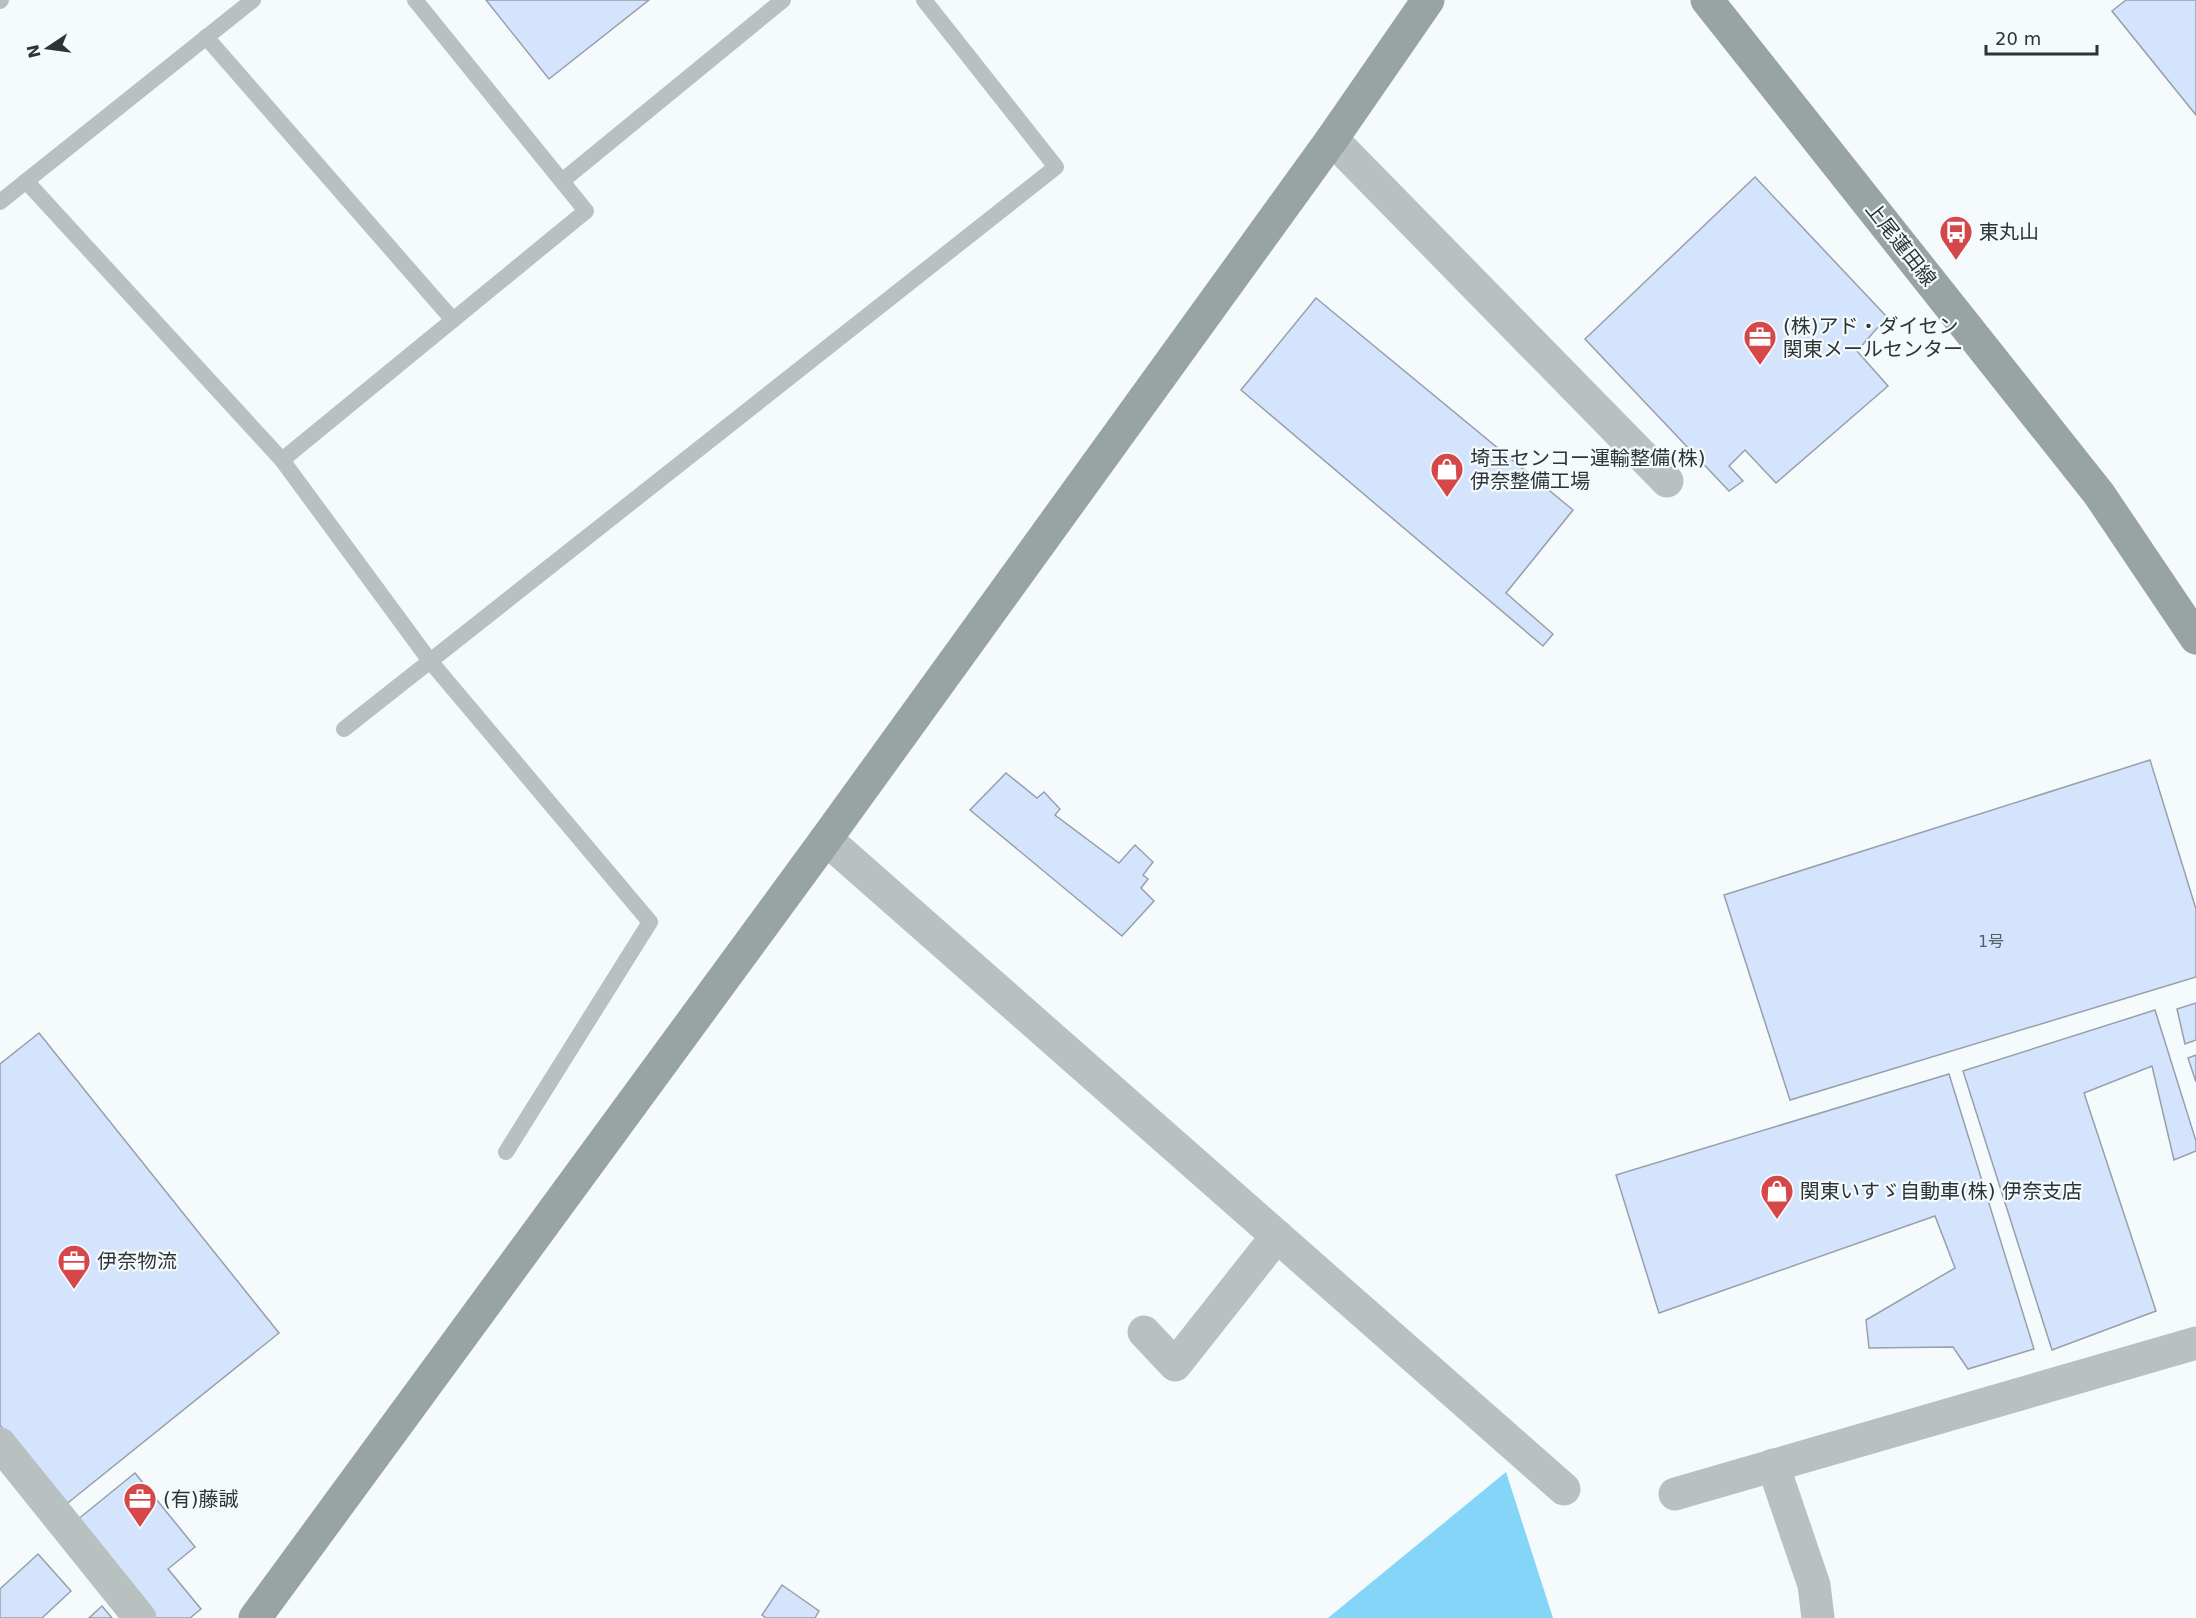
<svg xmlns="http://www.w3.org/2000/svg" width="2196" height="1618" font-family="'DejaVu Sans','Noto Sans JP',sans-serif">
<rect width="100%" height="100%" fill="#f5fbfd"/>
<!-- forest -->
<path fill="#84d5f8" d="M 1506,1472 L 1553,1618 L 1328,1618 Z"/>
<!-- building -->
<g fill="#d4e4fc" stroke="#989fab" stroke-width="1.5">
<path d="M 486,0 L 649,0 L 549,79 Z"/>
<path d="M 2126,0 L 2196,0 L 2196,115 L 2112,11 Z"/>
<path d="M 1755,177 L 1887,317 L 1857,351 L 1888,386 L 1776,483 L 1745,450 L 1729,466 L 1743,481 L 1729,491 L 1585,339 Z"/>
<path d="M 1316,298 L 1573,510 L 1506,593 L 1553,634 L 1543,646 L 1241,390 Z"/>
<path d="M 2150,760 L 2196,909 L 2196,977 L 1790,1100 L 1724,895 Z"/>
<path d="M 1006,773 L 1037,798 L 1044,792 L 1060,809 L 1055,815 L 1119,863 L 1135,845 L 1153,862 L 1143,875 L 1148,879 L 1141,888 L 1154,901 L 1122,936 L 970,810 Z"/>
<path d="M 2196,1003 L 2196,1040 L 2185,1044 L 2177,1009 Z"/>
<path d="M 2155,1010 L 2196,1141 L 2196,1151 L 2174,1160 L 2152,1066 L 2084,1093 L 2156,1311 L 2052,1350 L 1963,1071 Z"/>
<path d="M 39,1033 L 279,1333 L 64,1506 L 0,1425 L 0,1064 Z"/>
<path d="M 2196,1055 L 2196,1082 L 2188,1058 Z"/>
<path d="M 1949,1074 L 2034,1349 L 1968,1369 L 1953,1347 L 1869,1348 L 1866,1320 L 1955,1268 L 1935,1216 L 1659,1313 L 1616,1175 Z"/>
<path d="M 135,1473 L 195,1547 L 168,1569 L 201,1609 L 190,1618 L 156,1618 L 77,1520 Z"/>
<path d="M 38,1554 L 71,1591 L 42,1618 L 0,1618 L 0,1589 Z"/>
<path d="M 782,1585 L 819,1611 L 815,1618 L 766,1618 L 762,1615 Z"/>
<path d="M 102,1606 L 112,1618 L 89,1618 Z"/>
</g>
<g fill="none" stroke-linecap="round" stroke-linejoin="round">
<!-- lane -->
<g stroke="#b8c0c0" stroke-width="16">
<path d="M 0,1 L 1,0"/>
<path d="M 206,37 L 453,320"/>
<path d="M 26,181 L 282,460 L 430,661 L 650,922 L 506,1152"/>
<path d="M 562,181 L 783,0"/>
<path d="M 0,202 L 253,0"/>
<path d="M 282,460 L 586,211 L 415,0"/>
<path d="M 344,729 L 1056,167 L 924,0"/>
</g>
<!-- street -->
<g stroke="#b8c0c0" stroke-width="33">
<path d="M 1332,139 L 1667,481"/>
<path d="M 826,839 L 1564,1489"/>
<path d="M 1144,1332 L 1175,1365 L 1277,1236"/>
<path d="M 0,1444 L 140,1618"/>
<path d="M 1773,1465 L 1814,1585 L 1818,1618"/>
<path d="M 1675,1494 L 2196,1343"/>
</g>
<!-- secondary -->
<g stroke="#98a3a3" stroke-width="33">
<path d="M 1707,0 L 2099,494 L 2196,638"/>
<path d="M 255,1618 L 826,839 L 1332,139 L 1428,0"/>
</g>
</g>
<!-- icons -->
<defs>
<symbol id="bus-pin" viewBox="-11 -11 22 30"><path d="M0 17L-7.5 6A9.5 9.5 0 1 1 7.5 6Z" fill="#d64749" stroke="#f5fbfd"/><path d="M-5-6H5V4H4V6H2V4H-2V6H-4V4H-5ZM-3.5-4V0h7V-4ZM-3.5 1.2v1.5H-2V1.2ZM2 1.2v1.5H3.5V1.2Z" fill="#fff"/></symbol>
<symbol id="office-pin" viewBox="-11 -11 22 30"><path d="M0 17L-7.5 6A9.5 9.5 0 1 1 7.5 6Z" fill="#d64749" stroke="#f5fbfd"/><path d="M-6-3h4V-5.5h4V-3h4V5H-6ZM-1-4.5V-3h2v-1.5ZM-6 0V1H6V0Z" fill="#fff"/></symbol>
<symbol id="shop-pin" viewBox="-11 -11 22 30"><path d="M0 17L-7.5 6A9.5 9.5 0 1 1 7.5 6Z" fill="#d64749" stroke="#f5fbfd"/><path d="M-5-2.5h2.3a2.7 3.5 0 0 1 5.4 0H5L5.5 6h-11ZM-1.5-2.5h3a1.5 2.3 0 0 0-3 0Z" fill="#fff"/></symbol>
</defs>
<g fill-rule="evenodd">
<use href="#bus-pin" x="1937" y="213" width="38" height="52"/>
<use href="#office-pin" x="1741" y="318" width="38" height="52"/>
<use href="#shop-pin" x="1428" y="450" width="38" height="52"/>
<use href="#shop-pin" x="1758" y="1172" width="38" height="52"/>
<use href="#office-pin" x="55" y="1242" width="38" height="52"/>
<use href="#office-pin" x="121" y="1480" width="38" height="52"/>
</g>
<g text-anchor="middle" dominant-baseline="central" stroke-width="4.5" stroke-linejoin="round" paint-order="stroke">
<!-- number labels -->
<g font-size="16" fill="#575f68">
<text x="1991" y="941">1号</text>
</g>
<!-- poi labels -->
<g font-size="20" fill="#2d3336" stroke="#f5fbfd" text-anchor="start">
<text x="1979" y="232">東丸山</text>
<text x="1783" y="326">(株)アド・ダイセン<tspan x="1783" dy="23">関東メールセンター</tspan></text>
<text x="1470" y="458">埼玉センコー運輸整備(株)<tspan x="1470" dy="23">伊奈整備工場</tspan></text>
<text x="1800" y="1191">関東いすゞ自動車(株) 伊奈支店</text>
<text x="97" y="1261">伊奈物流</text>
<text x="163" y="1499">(有)藤誠</text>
</g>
<!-- street labels -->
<g font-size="20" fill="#2d3336" stroke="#f5fbfd">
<text transform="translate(1901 244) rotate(52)">上尾蓮田線</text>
</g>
</g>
<!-- north arrow -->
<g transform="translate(48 48) rotate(257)" stroke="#f5fbfd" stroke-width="4.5" paint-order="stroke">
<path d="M0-4.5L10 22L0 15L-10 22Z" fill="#2d3336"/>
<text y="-9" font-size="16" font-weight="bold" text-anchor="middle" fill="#2d3336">N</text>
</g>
<!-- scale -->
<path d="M1986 45v9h111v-9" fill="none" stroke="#2d3336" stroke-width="3"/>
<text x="1995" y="45" font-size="18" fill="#2d3336" stroke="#f5fbfd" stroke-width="4.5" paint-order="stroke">20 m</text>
</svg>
